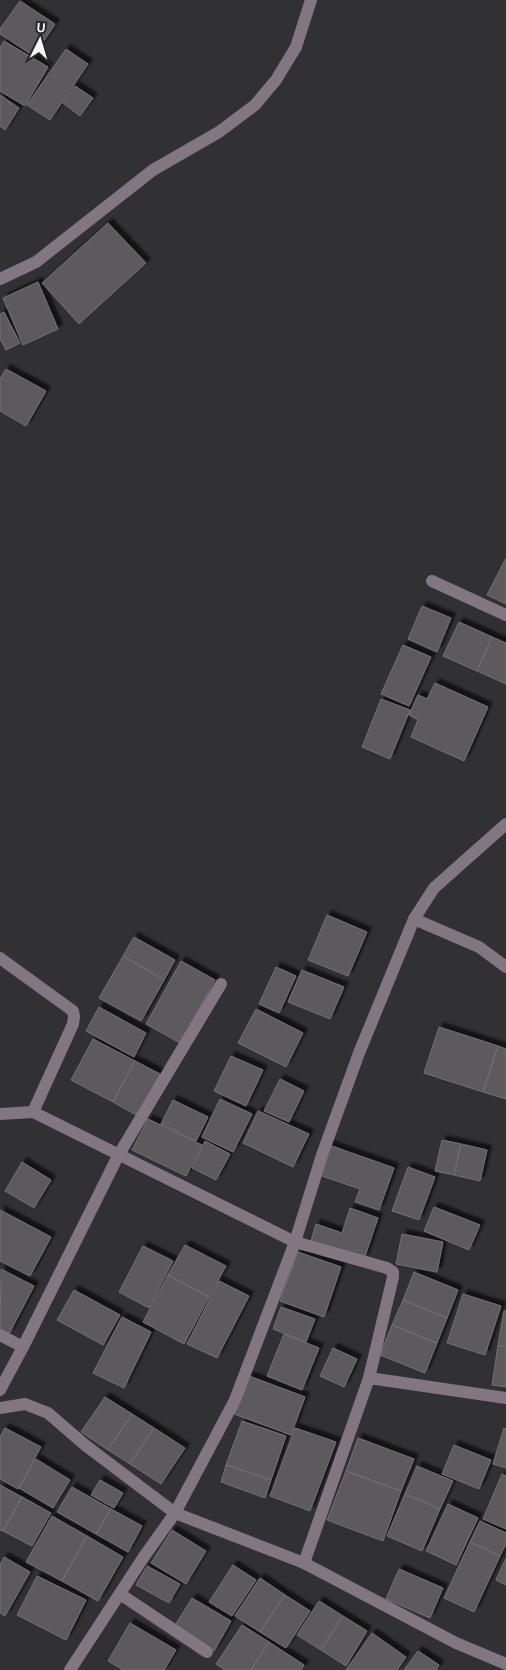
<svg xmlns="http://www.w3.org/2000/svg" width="506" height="1670" font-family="'Alegreya Sans',sans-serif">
<defs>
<filter id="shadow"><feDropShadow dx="4.5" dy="-4.5" stdDeviation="1" flood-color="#0009"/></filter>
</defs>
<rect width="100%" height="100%" fill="#313032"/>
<!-- building -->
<g fill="#5b5a5d" stroke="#727174" filter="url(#shadow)">
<path d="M 20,1 L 55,24 L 34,56 L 0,34 L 0,29 Z"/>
<path d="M 4,41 L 48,67 L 25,106 L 0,91 L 0,48 Z"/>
<path d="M 66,49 L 88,64 L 50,120 L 27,105 Z"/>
<path d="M 75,86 L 93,98 L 80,116 L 63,103 Z"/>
<path d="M 0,95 L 19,108 L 5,130 L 0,126 Z"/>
<path d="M 108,223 L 146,263 L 79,324 L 42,283 Z"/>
<path d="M 38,282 L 58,329 L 23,345 L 3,298 Z"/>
<path d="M 4,312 L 20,343 L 6,350 L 0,339 L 0,314 Z"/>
<path d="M 6,369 L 46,391 L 26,426 L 0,411 L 0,379 Z"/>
<path d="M 506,558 L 506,604 L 487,595 Z"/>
<path d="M 422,606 L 451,618 L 437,652 L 408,639 Z"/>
<path d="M 459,622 L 492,637 L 477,671 L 443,656 Z"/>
<path d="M 492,637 L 506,643 L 506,684 L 477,671 Z"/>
<path d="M 403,645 L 431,657 L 409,706 L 381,694 Z"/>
<path d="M 435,683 L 488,707 L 464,761 L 411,737 L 418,720 L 409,715 L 418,695 L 427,699 Z"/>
<path d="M 381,699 L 410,710 L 390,759 L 362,747 Z"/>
<path d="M 327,915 L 367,932 L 348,976 L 308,960 Z"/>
<path d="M 134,937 L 175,960 L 164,980 L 123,956 Z"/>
<path d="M 123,956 L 164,980 L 141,1021 L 99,998 Z"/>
<path d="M 181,961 L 215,980 L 180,1043 L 146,1024 Z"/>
<path d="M 276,967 L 296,976 L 279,1013 L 259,1004 Z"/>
<path d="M 302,970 L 344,987 L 330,1019 L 288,1002 Z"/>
<path d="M 99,1007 L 146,1033 L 134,1057 L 86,1031 Z"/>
<path d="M 256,1009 L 303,1033 L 286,1067 L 238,1043 Z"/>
<path d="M 439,1027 L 498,1046 L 483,1092 L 424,1073 Z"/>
<path d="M 93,1039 L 135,1061 L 113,1102 L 71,1080 Z"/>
<path d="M 498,1046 L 506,1049 L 506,1099 L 483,1092 Z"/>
<path d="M 231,1056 L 263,1070 L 246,1106 L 214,1091 Z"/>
<path d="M 135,1061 L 160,1074 L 138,1116 L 113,1102 Z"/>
<path d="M 280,1079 L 304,1091 L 289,1122 L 264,1111 Z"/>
<path d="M 220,1099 L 252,1114 L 233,1152 L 202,1137 Z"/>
<path d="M 173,1100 L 208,1117 L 196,1141 L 161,1124 Z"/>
<path d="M 258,1111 L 309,1134 L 293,1167 L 243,1143 Z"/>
<path d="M 148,1119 L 202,1145 L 186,1176 L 132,1150 Z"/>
<path d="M 442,1140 L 461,1144 L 454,1175 L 435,1171 Z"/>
<path d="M 205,1141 L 230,1154 L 216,1180 L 192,1168 Z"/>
<path d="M 461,1144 L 487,1150 L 480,1181 L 454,1175 Z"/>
<path d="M 329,1145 L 394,1168 L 379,1210 L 355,1202 L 360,1189 L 319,1175 Z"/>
<path d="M 22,1162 L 51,1180 L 34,1208 L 5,1191 Z"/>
<path d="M 408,1167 L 435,1177 L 419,1220 L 392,1211 Z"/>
<path d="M 434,1207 L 480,1225 L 469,1250 L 424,1231 Z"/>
<path d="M 350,1208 L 378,1218 L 364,1259 L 311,1241 L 316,1224 L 342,1233 Z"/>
<path d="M 0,1210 L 51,1237 L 30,1276 L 0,1261 Z"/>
<path d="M 402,1234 L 443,1242 L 437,1272 L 396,1264 Z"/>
<path d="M 185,1245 L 226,1266 L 209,1297 L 168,1275 Z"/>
<path d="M 143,1246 L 173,1261 L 149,1308 L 119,1292 Z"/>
<path d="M 298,1252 L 341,1267 L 324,1317 L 280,1301 Z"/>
<path d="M 1,1269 L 34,1286 L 9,1334 L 0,1330 Z"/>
<path d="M 414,1272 L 458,1290 L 447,1318 L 403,1300 Z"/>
<path d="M 168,1275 L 209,1297 L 184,1344 L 143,1322 Z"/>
<path d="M 219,1281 L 249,1296 L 217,1358 L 187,1344 Z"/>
<path d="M 74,1290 L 120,1315 L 103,1345 L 57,1320 Z"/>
<path d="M 463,1294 L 501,1306 L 485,1355 L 447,1343 Z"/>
<path d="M 403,1300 L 447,1318 L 437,1343 L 392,1325 Z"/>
<path d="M 281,1307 L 315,1319 L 306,1342 L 273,1329 Z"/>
<path d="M 504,1311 L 506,1311 L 506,1347 L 498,1345 Z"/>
<path d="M 122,1317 L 151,1332 L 124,1388 L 93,1373 Z"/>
<path d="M 392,1325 L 437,1343 L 425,1373 L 380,1355 Z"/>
<path d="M 284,1334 L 319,1348 L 302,1390 L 267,1376 Z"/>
<path d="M 498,1345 L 506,1347 L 506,1387 L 492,1385 Z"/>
<path d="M 333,1348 L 357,1359 L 344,1387 L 320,1376 Z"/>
<path d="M 249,1376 L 305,1397 L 291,1435 L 234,1414 Z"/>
<path d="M 105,1397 L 132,1414 L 108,1450 L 81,1432 Z"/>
<path d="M 132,1414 L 154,1428 L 130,1464 L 108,1450 Z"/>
<path d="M 242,1421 L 286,1436 L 271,1480 L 226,1465 Z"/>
<path d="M 5,1428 L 41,1447 L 18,1489 L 0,1479 L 0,1437 Z"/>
<path d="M 154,1428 L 185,1448 L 161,1484 L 130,1464 Z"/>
<path d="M 295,1428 L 336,1442 L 310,1511 L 270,1496 Z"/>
<path d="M 504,1428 L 506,1429 L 506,1468 L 493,1464 Z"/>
<path d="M 358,1438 L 414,1459 L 401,1491 L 346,1471 Z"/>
<path d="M 454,1445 L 491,1460 L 479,1489 L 442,1474 Z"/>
<path d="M 36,1459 L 70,1480 L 53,1508 L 19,1488 Z"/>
<path d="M 226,1465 L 271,1480 L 265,1498 L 221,1482 Z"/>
<path d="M 417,1466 L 453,1481 L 440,1509 L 405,1494 Z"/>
<path d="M 346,1471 L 401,1491 L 383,1541 L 327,1520 Z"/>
<path d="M 502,1474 L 506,1476 L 506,1529 L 483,1519 Z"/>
<path d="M 100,1480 L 123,1493 L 114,1508 L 91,1495 Z"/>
<path d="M 0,1485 L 22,1497 L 3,1531 L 1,1530 L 0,1531 Z"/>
<path d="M 72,1487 L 111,1509 L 96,1534 L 57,1512 Z"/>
<path d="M 405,1494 L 440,1509 L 422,1551 L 387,1536 Z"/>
<path d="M 22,1497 L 51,1513 L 32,1546 L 3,1531 Z"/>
<path d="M 448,1504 L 478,1518 L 456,1565 L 426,1551 Z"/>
<path d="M 111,1509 L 142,1526 L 128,1552 L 96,1534 Z"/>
<path d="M 52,1516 L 87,1536 L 62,1581 L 26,1562 Z"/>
<path d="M 480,1521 L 506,1533 L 506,1544 L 500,1556 L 470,1542 Z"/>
<path d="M 172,1530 L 206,1551 L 186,1584 L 151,1563 Z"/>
<path d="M 87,1536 L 123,1557 L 98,1601 L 62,1581 Z"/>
<path d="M 470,1542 L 500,1556 L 474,1612 L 444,1598 Z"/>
<path d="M 4,1557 L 30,1572 L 5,1616 L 0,1613 L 0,1565 Z"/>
<path d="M 506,1558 L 506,1585 L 496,1580 Z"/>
<path d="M 233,1565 L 256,1580 L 232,1616 L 209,1602 Z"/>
<path d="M 147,1566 L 180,1584 L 169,1603 L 136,1585 Z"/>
<path d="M 399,1569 L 443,1588 L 430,1618 L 386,1599 Z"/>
<path d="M 37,1576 L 86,1600 L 66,1640 L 17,1615 Z"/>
<path d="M 260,1578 L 285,1595 L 260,1632 L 235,1616 Z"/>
<path d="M 285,1595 L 310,1611 L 286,1648 L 260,1632 Z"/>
<path d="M 192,1598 L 231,1621 L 214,1651 L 174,1627 Z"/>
<path d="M 319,1601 L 343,1616 L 321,1650 L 297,1635 Z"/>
<path d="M 343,1616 L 367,1631 L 346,1666 L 321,1650 Z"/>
<path d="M 130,1623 L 176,1650 L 164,1670 L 123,1670 L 108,1661 Z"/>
<path d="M 242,1625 L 269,1642 L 251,1670 L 225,1670 L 216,1664 Z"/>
<path d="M 372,1633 L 406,1657 L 397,1670 L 346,1670 Z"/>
<path d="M 269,1642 L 304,1665 L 301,1670 L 251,1670 Z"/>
<path d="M 418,1651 L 439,1665 L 436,1670 L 404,1670 Z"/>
</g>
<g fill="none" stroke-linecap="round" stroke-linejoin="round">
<!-- minor -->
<g stroke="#837682" stroke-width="12">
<path d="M 0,279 L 36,262 L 153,170 L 219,132 L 255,105 L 276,80 L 296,47 L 311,0"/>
<path d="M 432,581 L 506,615"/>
<path d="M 414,919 L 479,947 L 506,967"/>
<path d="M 0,958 L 73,1011 L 74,1017 L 73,1024 L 33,1112 L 295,1242 L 387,1268 L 393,1272 L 393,1277 L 369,1378 L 304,1563"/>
<path d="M 0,1114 L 33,1112"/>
<path d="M 0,1335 L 23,1347"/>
<path d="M 369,1378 L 506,1398"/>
<path d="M 0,1390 L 23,1347 L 118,1156 L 221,984"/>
<path d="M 0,1408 L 25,1404 L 48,1413 L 85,1445 L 175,1513 L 304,1563 L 456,1643 L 506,1664"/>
<path d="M 120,1594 L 207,1652"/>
<path d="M 70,1670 L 143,1558 L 175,1513 L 235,1400 L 295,1242 L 322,1155 L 359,1053 L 414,919 L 434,888 L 506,824"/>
</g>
</g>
<!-- north arrow -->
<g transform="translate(40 40) rotate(5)" stroke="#272628" stroke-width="4" paint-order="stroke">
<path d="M0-4L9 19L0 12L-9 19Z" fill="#f4f3f4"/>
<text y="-8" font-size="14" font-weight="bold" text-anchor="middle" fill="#f4f3f4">U</text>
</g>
</svg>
